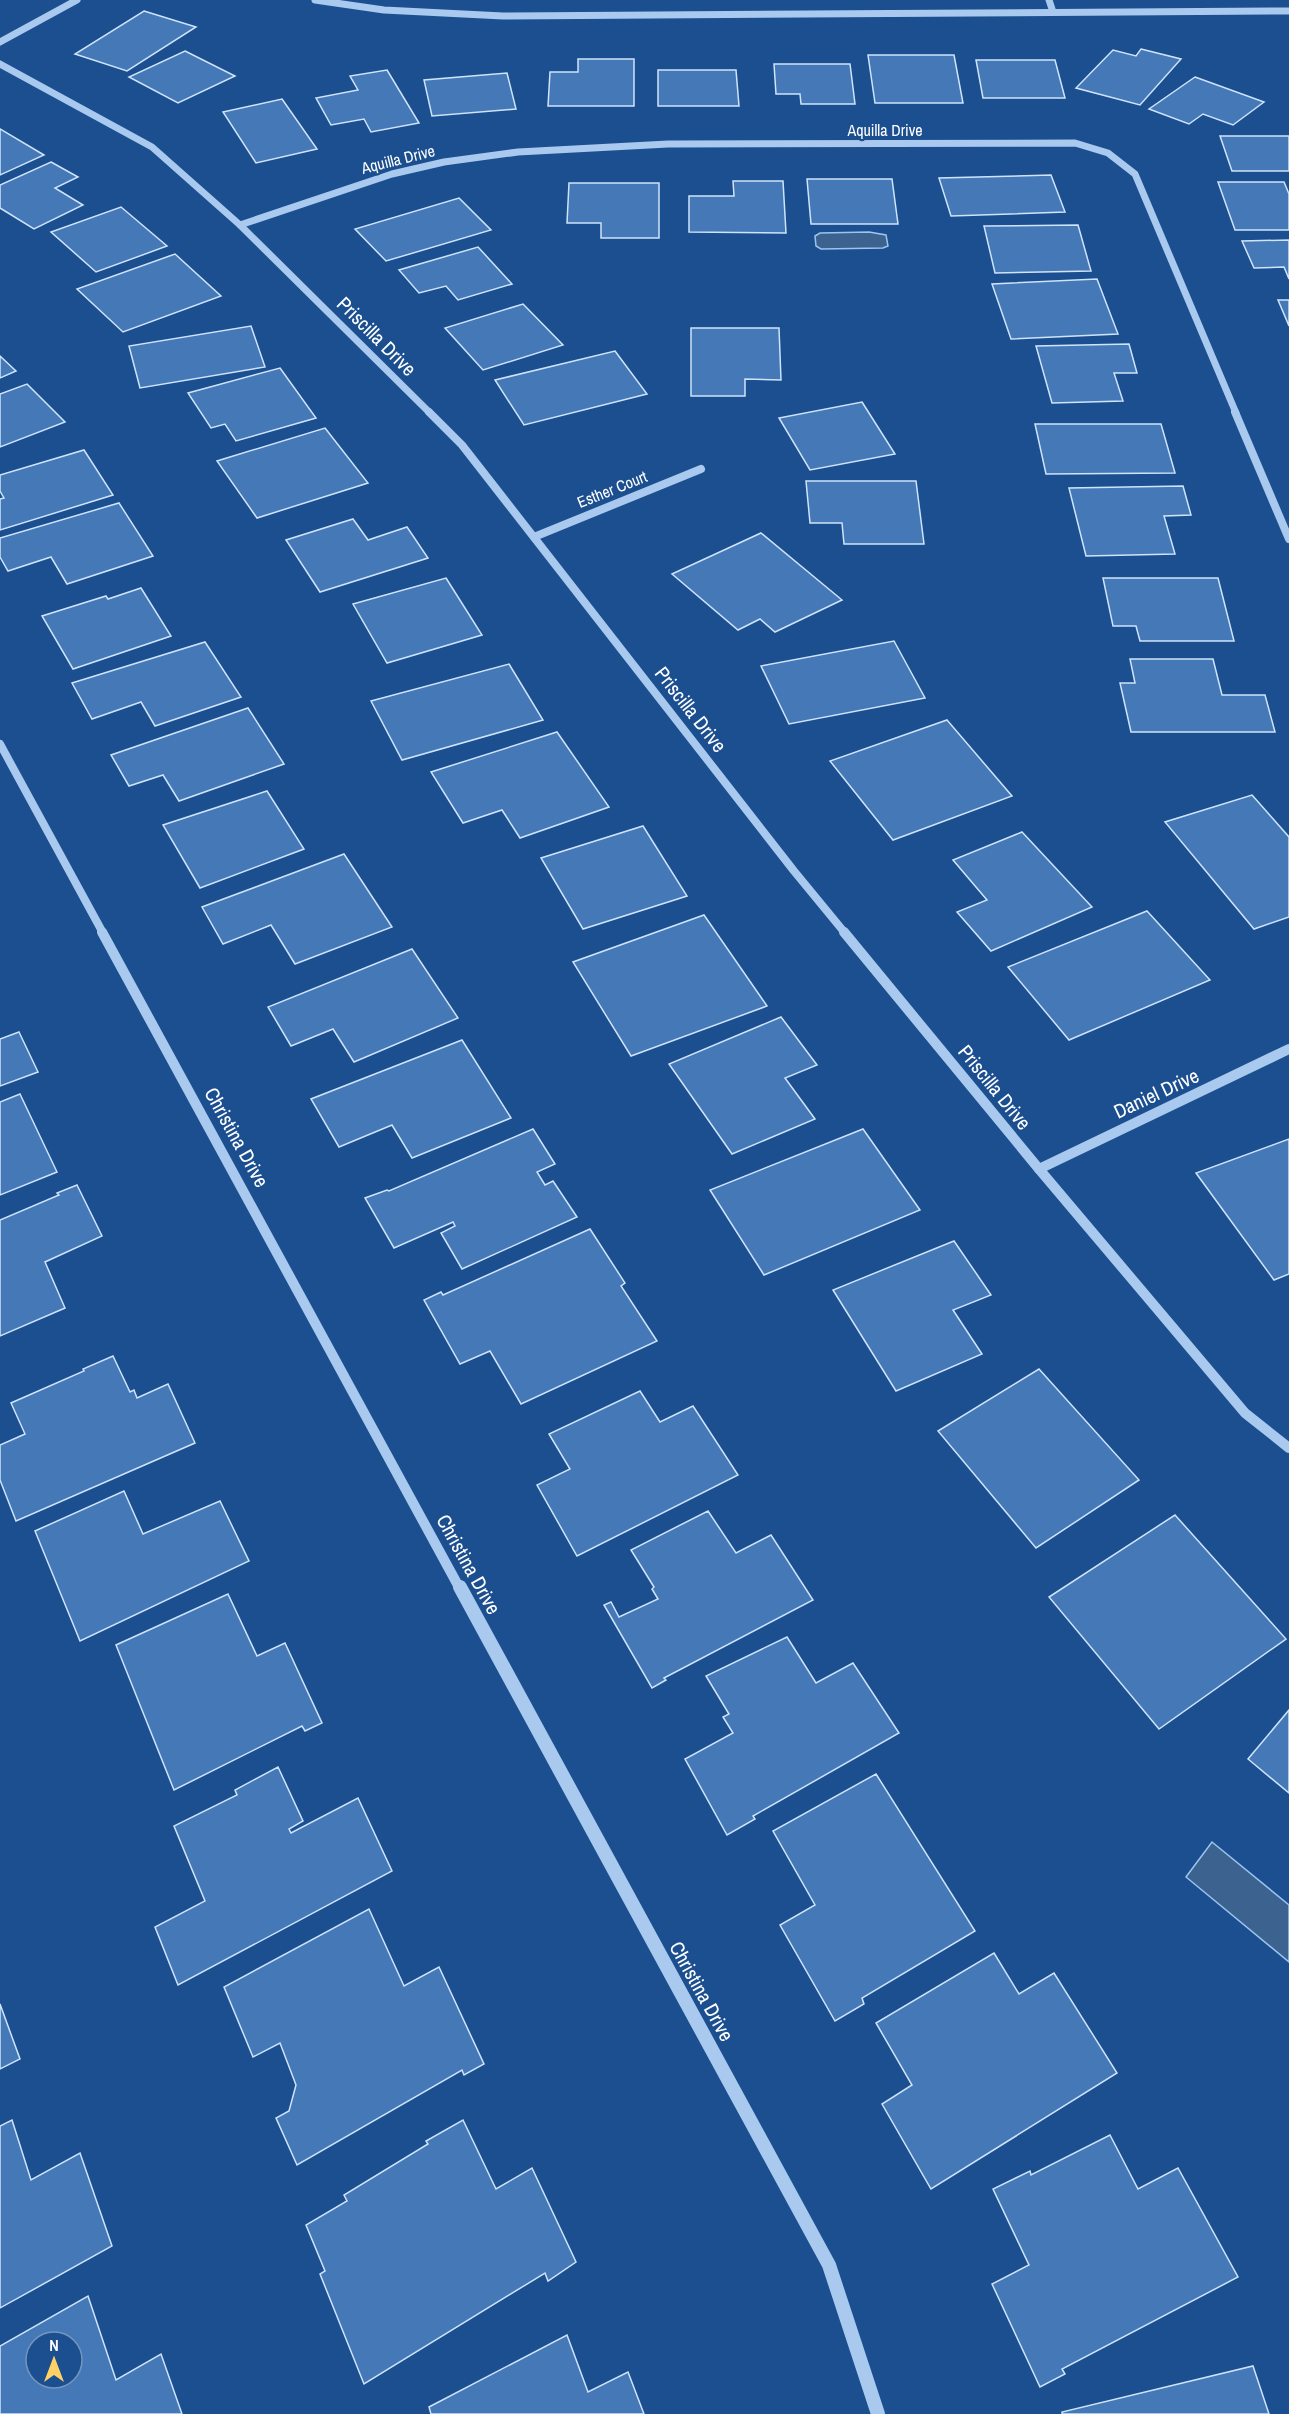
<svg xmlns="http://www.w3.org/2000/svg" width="1289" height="2414" font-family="'Archivo Narrow',sans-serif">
<rect width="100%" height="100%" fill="#1b4f8f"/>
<!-- water -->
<g fill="#3c6290" stroke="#9cc4f0" stroke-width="1.5">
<path d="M 869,232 L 886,235 L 888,246 L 883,248 L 821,249 L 816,246 L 815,236 L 820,233 Z"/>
<path d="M 1212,1842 L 1289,1905 L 1289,1962 L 1186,1877 Z"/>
</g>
<!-- building -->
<g fill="#4478b7" stroke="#cfe3fa" stroke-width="1.5" fill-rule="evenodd">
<path d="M 144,11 L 196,27 L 127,71 L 75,54 Z"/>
<path d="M 1141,49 L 1181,59 L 1140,105 L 1076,88 L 1113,50 L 1136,56 Z"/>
<path d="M 185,51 L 235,76 L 178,103 L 129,77 Z"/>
<path d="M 868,55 L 954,55 L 963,103 L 875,103 Z"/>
<path d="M 578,59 L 634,59 L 634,106 L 548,106 L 550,72 L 578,72 Z"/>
<path d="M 976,60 L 1055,60 L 1065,98 L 983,98 Z"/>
<path d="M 774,64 L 850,64 L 855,104 L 801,104 L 800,94 L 776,94 Z"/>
<path d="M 387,70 L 419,123 L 371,132 L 364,119 L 331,125 L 316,98 L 358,90 L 350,76 Z"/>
<path d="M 658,70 L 736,70 L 739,106 L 658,106 Z"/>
<path d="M 507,73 L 516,109 L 432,116 L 424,80 Z"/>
<path d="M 1195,77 L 1264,102 L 1233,125 L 1203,114 L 1189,124 L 1149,109 Z"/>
<path d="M 282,99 L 317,149 L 256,163 L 223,112 Z"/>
<path d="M 0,129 L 44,155 L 0,175 Z"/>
<path d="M 1220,136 L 1289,136 L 1289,171 L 1232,171 Z"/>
<path d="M 51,162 L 78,177 L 55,188 L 83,205 L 34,229 L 0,208 L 0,185 Z"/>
<path d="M 1051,175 L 1065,212 L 951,216 L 939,178 Z"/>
<path d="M 807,179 L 892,179 L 898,224 L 811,224 Z"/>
<path d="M 733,181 L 783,181 L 786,233 L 689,232 L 689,196 L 734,196 Z"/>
<path d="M 1218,182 L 1284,182 L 1289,194 L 1289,230 L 1235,230 Z"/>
<path d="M 569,183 L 659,183 L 659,238 L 601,238 L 601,223 L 567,223 Z"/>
<path d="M 459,198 L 491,230 L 386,261 L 355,229 Z"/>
<path d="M 121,207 L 167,246 L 96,272 L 51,232 Z"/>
<path d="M 1078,225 L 1091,271 L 995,273 L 984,226 Z"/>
<path d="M 1289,240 L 1289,279 L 1284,267 L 1254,268 L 1242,241 Z"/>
<path d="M 478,247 L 512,284 L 458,300 L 446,286 L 419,293 L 399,270 Z"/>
<path d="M 175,254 L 221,296 L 123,332 L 77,289 Z"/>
<path d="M 1097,279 L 1118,334 L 1011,339 L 992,284 Z"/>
<path d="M 1278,300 L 1289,300 L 1289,326 Z"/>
<path d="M 523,304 L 563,345 L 483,370 L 445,328 Z"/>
<path d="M 251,326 L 265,367 L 140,388 L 129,346 Z"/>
<path d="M 691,328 L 779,328 L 781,380 L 745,379 L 745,396 L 691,396 Z"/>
<path d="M 1129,344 L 1137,373 L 1114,373 L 1123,401 L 1052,403 L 1036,346 Z"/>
<path d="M 615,351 L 647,394 L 524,425 L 495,380 Z"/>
<path d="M 0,356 L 16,371 L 0,378 Z"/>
<path d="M 280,368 L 316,418 L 236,441 L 225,424 L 211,428 L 188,393 Z"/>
<path d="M 27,384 L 65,422 L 0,447 L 0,394 Z"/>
<path d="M 862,402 L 895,454 L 810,470 L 779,418 Z"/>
<path d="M 1035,424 L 1161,424 L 1175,473 L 1046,474 Z"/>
<path d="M 325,428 L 368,483 L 257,518 L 217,461 Z"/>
<path d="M 84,450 L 113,495 L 0,530 L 0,499 L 4,498 L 0,491 L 0,475 Z"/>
<path d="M 806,481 L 916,481 L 924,544 L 844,544 L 842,523 L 810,523 Z"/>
<path d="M 1183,486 L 1191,515 L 1164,516 L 1175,554 L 1086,556 L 1069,488 Z"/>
<path d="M 119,503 L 153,556 L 67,584 L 51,557 L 8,571 L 0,557 L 0,538 Z"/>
<path d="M 353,519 L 368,540 L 407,527 L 428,558 L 320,592 L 286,540 Z"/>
<path d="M 761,533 L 842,600 L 775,632 L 760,619 L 738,630 L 672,574 Z"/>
<path d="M 446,578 L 482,635 L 387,663 L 353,604 Z"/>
<path d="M 1103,578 L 1218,578 L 1234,641 L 1140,641 L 1136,626 L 1113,626 Z"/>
<path d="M 141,588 L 171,636 L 73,669 L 42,616 L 106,596 L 108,599 Z"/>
<path d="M 894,641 L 925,698 L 789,724 L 761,666 Z"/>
<path d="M 205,642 L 241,697 L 155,726 L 141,702 L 92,719 L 72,683 Z"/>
<path d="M 1130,659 L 1213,659 L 1222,695 L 1265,695 L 1275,732 L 1131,732 L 1120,683 L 1135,683 Z"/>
<path d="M 509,664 L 543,720 L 402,760 L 371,701 Z"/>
<path d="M 248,708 L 284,764 L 179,801 L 163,775 L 129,786 L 111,755 Z"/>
<path d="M 947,720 L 1012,796 L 893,840 L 830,761 Z"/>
<path d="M 557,732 L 609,807 L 520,838 L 502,810 L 463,823 L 431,772 Z"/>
<path d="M 267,791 L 304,849 L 200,888 L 163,825 Z"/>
<path d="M 1252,795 L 1289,837 L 1289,917 L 1254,929 L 1165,822 Z"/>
<path d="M 643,826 L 687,896 L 583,929 L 541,858 Z"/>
<path d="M 1022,832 L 1092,907 L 991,951 L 957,912 L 987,900 L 953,860 Z"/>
<path d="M 344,854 L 392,927 L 295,964 L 271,925 L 223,944 L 202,907 Z"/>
<path d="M 1147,911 L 1210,980 L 1069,1040 L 1008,967 Z"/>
<path d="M 704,915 L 767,1006 L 631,1056 L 573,962 Z"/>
<path d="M 412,949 L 458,1018 L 354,1062 L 333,1029 L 291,1046 L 268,1007 Z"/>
<path d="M 781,1017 L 817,1065 L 785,1078 L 815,1119 L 732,1154 L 669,1064 Z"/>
<path d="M 19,1032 L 38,1072 L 0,1086 L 0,1039 Z"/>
<path d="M 462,1040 L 511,1118 L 412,1158 L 392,1125 L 339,1147 L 311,1099 Z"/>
<path d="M 20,1094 L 57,1172 L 0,1195 L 0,1102 Z"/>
<path d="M 533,1129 L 555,1164 L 537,1172 L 545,1185 L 553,1181 L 577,1217 L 462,1269 L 441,1233 L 455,1226 L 453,1222 L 394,1248 L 365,1198 L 387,1190 L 389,1191 Z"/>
<path d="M 863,1129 L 920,1210 L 764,1275 L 710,1190 Z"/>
<path d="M 1289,1139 L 1289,1274 L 1274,1280 L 1196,1173 Z"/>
<path d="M 77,1185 L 102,1236 L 45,1262 L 65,1308 L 0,1336 L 0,1220 L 59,1195 L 57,1193 Z"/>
<path d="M 590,1229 L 625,1283 L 621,1286 L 657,1341 L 521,1404 L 490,1351 L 460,1364 L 424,1300 L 441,1292 L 443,1295 Z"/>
<path d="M 954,1241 L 991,1295 L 953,1310 L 982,1354 L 896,1391 L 833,1290 Z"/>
<path d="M 113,1356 L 130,1392 L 134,1390 L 137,1398 L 168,1384 L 195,1443 L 16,1521 L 0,1480 L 0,1445 L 25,1434 L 11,1403 L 84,1371 L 83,1369 Z"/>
<path d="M 1039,1369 L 1139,1480 L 1036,1548 L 938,1431 Z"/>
<path d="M 640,1391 L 660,1422 L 693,1406 L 738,1475 L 577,1556 L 537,1485 L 570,1469 L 549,1434 Z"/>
<path d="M 124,1491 L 143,1534 L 220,1501 L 249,1561 L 80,1641 L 35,1531 Z"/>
<path d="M 708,1511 L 736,1553 L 771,1535 L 813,1600 L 664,1678 L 666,1680 L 652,1688 L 604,1605 L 611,1602 L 619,1617 L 658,1599 L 652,1589 L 654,1587 L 631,1550 Z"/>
<path d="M 1175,1515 L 1286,1639 L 1159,1729 L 1049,1597 Z"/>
<path d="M 228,1594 L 257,1656 L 285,1643 L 322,1723 L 305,1731 L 302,1726 L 174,1790 L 116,1645 Z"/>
<path d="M 787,1637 L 816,1683 L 853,1663 L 899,1733 L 753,1816 L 755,1819 L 727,1835 L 685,1759 L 733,1733 L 723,1717 L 729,1714 L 706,1676 Z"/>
<path d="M 1289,1710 L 1289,1793 L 1248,1759 Z"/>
<path d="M 278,1767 L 303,1821 L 289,1829 L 291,1833 L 358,1798 L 392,1871 L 178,1985 L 155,1927 L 205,1901 L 174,1826 L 237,1795 L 235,1790 Z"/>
<path d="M 876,1774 L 975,1931 L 862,1998 L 864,2004 L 835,2021 L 780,1925 L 815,1905 L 773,1831 Z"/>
<path d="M 369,1909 L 404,1986 L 439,1967 L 484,2064 L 464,2075 L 462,2070 L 297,2165 L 276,2118 L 289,2111 L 296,2085 L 280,2043 L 253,2057 L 224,1987 Z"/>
<path d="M 994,1953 L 1019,1994 L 1054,1973 L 1117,2073 L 931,2189 L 882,2104 L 912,2085 L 876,2023 Z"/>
<path d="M 0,2004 L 20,2059 L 0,2069 Z"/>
<path d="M 12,2120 L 31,2180 L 80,2153 L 112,2246 L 0,2308 L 0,2126 Z"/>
<path d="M 463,2120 L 496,2189 L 532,2168 L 576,2262 L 548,2281 L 545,2273 L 364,2384 L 320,2274 L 325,2271 L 306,2225 L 347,2201 L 344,2195 L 428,2144 L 426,2141 Z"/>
<path d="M 1110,2135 L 1138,2189 L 1178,2168 L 1238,2277 L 1062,2369 L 1065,2374 L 1040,2387 L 992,2284 L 1029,2265 L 993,2189 L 1030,2171 L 1031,2175 Z"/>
<path d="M 88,2296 L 116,2380 L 161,2354 L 182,2414 L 0,2414 L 0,2346 ZM 36,2342 L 72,2342 L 72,2378 L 36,2378 Z"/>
<path d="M 567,2335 L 588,2392 L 628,2372 L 644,2414 L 431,2414 L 429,2407 Z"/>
<path d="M 1253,2366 L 1269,2414 L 1062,2414 L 1062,2412 Z"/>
</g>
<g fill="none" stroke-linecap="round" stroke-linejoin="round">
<!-- minor-far3 -->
<g stroke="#a9c9ee" stroke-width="7">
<path d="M 315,0 L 384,10 L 503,16 L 1289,11"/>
<path d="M 1049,0 L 1053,12"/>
<path d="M 0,42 L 77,0"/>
<path d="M 0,64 L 152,147 L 240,225 L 430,413"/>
<path d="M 240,225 L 392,174 L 444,162 L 518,152 L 668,144 L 1075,143 L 1108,153 L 1135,174 L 1236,413"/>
</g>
<!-- minor-far2 -->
<g stroke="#a9c9ee" stroke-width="8">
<path d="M 429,412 L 462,445 L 794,871 L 845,933"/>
<path d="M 1235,412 L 1289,539"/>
<path d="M 534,537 L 701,469"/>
<path d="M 0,744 L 103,933"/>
</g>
<!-- minor-far1 -->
<g stroke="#a9c9ee" stroke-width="10">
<path d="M 102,932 L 460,1589"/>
<path d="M 844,932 L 1039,1169 L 1245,1413 L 1289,1448"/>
<path d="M 1039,1169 L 1289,1049"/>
</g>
<!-- minor -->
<path stroke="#a9c9ee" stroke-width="14" d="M 460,1587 L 829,2265 L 878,2414"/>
</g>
<g text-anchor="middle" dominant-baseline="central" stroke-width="4.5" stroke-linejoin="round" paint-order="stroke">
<!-- far-street labels -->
<g font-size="16" fill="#fff" stroke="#1b4f8f">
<text x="885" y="130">Aquilla Drive</text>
<text transform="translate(398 159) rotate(-14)">Aquilla Drive</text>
<text transform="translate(612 489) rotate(-22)">Esther Court</text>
</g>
<!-- street labels -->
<g font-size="20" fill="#fff" stroke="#1b4f8f">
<text transform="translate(377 336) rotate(45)">Priscilla Drive</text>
<text transform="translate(691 709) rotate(52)">Priscilla Drive</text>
<text transform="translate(995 1087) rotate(51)">Priscilla Drive</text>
<text transform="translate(1156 1093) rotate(-25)">Daniel Drive</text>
<text transform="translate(237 1137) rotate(61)">Christina Drive</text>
<text transform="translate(469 1564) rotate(61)">Christina Drive</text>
<text transform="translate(702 1991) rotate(61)">Christina Drive</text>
</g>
</g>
<!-- north arrow -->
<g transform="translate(54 2360)"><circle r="28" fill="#1b4f8f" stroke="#7695bc" stroke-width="1.5"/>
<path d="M0-4.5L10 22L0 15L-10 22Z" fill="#ffd166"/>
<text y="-9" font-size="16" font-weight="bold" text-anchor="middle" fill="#ffffff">N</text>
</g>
</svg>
